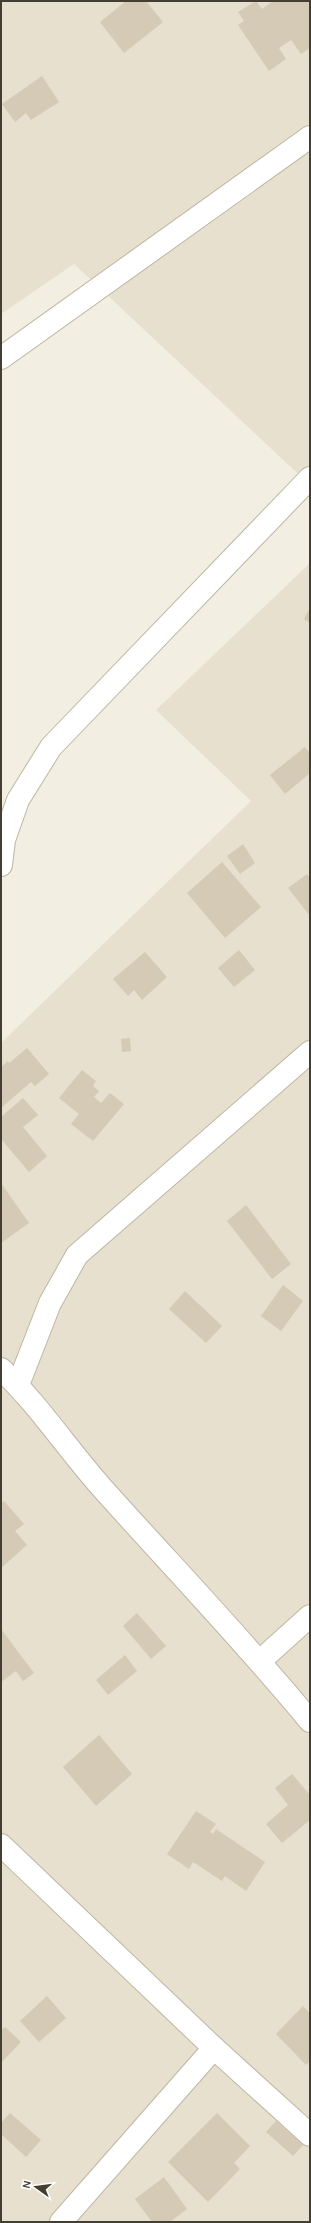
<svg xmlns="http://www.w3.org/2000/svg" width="311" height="2223" font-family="Karla,sans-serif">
<rect width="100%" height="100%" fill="#f2eee1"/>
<!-- residential -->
<g fill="#e7e0ce">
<path d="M 1,1 L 310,1 L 310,485 L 74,264 L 1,314 Z"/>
<path d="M 310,563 L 310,2222 L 1,2222 L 1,1043 L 251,801 L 156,710 Z"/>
</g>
<!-- building -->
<g fill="#d4cab5">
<path d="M 126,1 L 146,1 L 163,22 L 124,53 L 100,22 Z"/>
<path d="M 256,1 L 262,9 L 273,1 L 310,1 L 310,48 L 301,54 L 291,40 L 279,48 L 286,59 L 269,71 L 238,25 L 244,21 L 238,12 Z"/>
<path d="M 42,76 L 59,102 L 31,120 L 26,113 L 15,122 L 2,104 Z"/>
<path d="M 310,608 L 310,623 L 304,619 Z"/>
<path d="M 305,747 L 310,753 L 310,773 L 285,794 L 270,775 Z"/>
<path d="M 243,844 L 255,863 L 240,874 L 227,856 Z"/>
<path d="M 222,862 L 261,907 L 225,938 L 187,893 Z"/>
<path d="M 307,874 L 310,878 L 310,916 L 288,888 Z"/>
<path d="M 239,950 L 255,970 L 234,987 L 218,968 Z"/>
<path d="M 145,952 L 167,977 L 142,1000 L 134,990 L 128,996 L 113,979 Z"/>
<path d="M 130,1038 L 131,1051 L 122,1052 L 121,1039 Z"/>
<path d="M 27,1048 L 49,1074 L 35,1086 L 31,1082 L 1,1108 L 1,1067 L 8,1061 L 9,1063 Z"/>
<path d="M 82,1070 L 96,1081 L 93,1086 L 99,1091 L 94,1097 L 101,1103 L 110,1093 L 124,1104 L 93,1141 L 71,1124 L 79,1114 L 59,1098 Z"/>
<path d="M 23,1098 L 38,1115 L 23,1127 L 47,1156 L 29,1172 L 1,1139 L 1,1117 Z"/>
<path d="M 1,1183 L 29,1223 L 1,1243 Z"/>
<path d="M 246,1205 L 291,1264 L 272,1279 L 227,1221 Z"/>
<path d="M 283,1285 L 303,1301 L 281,1331 L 261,1316 Z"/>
<path d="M 185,1291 L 222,1326 L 206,1343 L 169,1309 Z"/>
<path d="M 4,1501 L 24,1524 L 15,1531 L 27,1545 L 1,1568 L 1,1504 Z"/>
<path d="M 137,1613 L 166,1646 L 151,1659 L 123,1626 Z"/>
<path d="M 1,1629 L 34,1673 L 23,1681 L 16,1671 L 1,1682 Z"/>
<path d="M 125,1655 L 137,1671 L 108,1695 L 96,1680 Z"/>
<path d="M 99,1735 L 132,1774 L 96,1806 L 63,1767 Z"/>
<path d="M 292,1774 L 310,1795 L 310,1820 L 282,1843 L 266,1824 L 288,1805 L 275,1788 Z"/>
<path d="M 196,1811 L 216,1824 L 210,1832 L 213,1834 L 216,1829 L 265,1862 L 246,1891 L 225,1876 L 222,1881 L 193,1862 L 189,1869 L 167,1854 Z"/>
<path d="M 47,1996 L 66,2018 L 39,2042 L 20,2021 Z"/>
<path d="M 303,2006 L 310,2013 L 310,2061 L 306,2065 L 276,2034 Z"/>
<path d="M 5,2027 L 21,2042 L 1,2063 L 1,2031 Z"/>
<path d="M 10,2113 L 41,2140 L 26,2157 L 1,2134 L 1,2123 Z"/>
<path d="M 217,2113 L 250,2146 L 234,2163 L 240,2169 L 208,2202 L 168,2162 Z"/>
<path d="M 276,2121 L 303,2145 L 293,2156 L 266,2132 Z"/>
<path d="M 164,2177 L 187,2209 L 170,2222 L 152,2222 L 135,2199 Z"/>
</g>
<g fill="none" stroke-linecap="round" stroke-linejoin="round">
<defs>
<g id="street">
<path d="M 1,358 L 310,137"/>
<path d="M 1,865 L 4,840 L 18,800 L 51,747 L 310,478"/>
<path d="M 1,1369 C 39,1405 68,1450 103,1489 C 172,1566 244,1641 310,1721"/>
<path d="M 18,1385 L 50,1303 L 77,1255 L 310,1052"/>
<path d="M 260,1661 L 310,1616"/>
<path d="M 1,1845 L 214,2048 L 310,2135"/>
<path d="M 61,2222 L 214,2048"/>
</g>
</defs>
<!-- street casing -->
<use href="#street" stroke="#beb6a3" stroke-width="24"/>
<!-- street -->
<use href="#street" stroke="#fff" stroke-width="22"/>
</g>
<!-- border -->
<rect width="311" height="2223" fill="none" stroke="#443d31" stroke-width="4"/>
<!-- north arrow -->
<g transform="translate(36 2187) rotate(284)" stroke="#ffffff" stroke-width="3" paint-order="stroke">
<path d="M0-3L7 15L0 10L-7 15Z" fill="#443d31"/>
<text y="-6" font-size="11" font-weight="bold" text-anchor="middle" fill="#443d31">N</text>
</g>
</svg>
